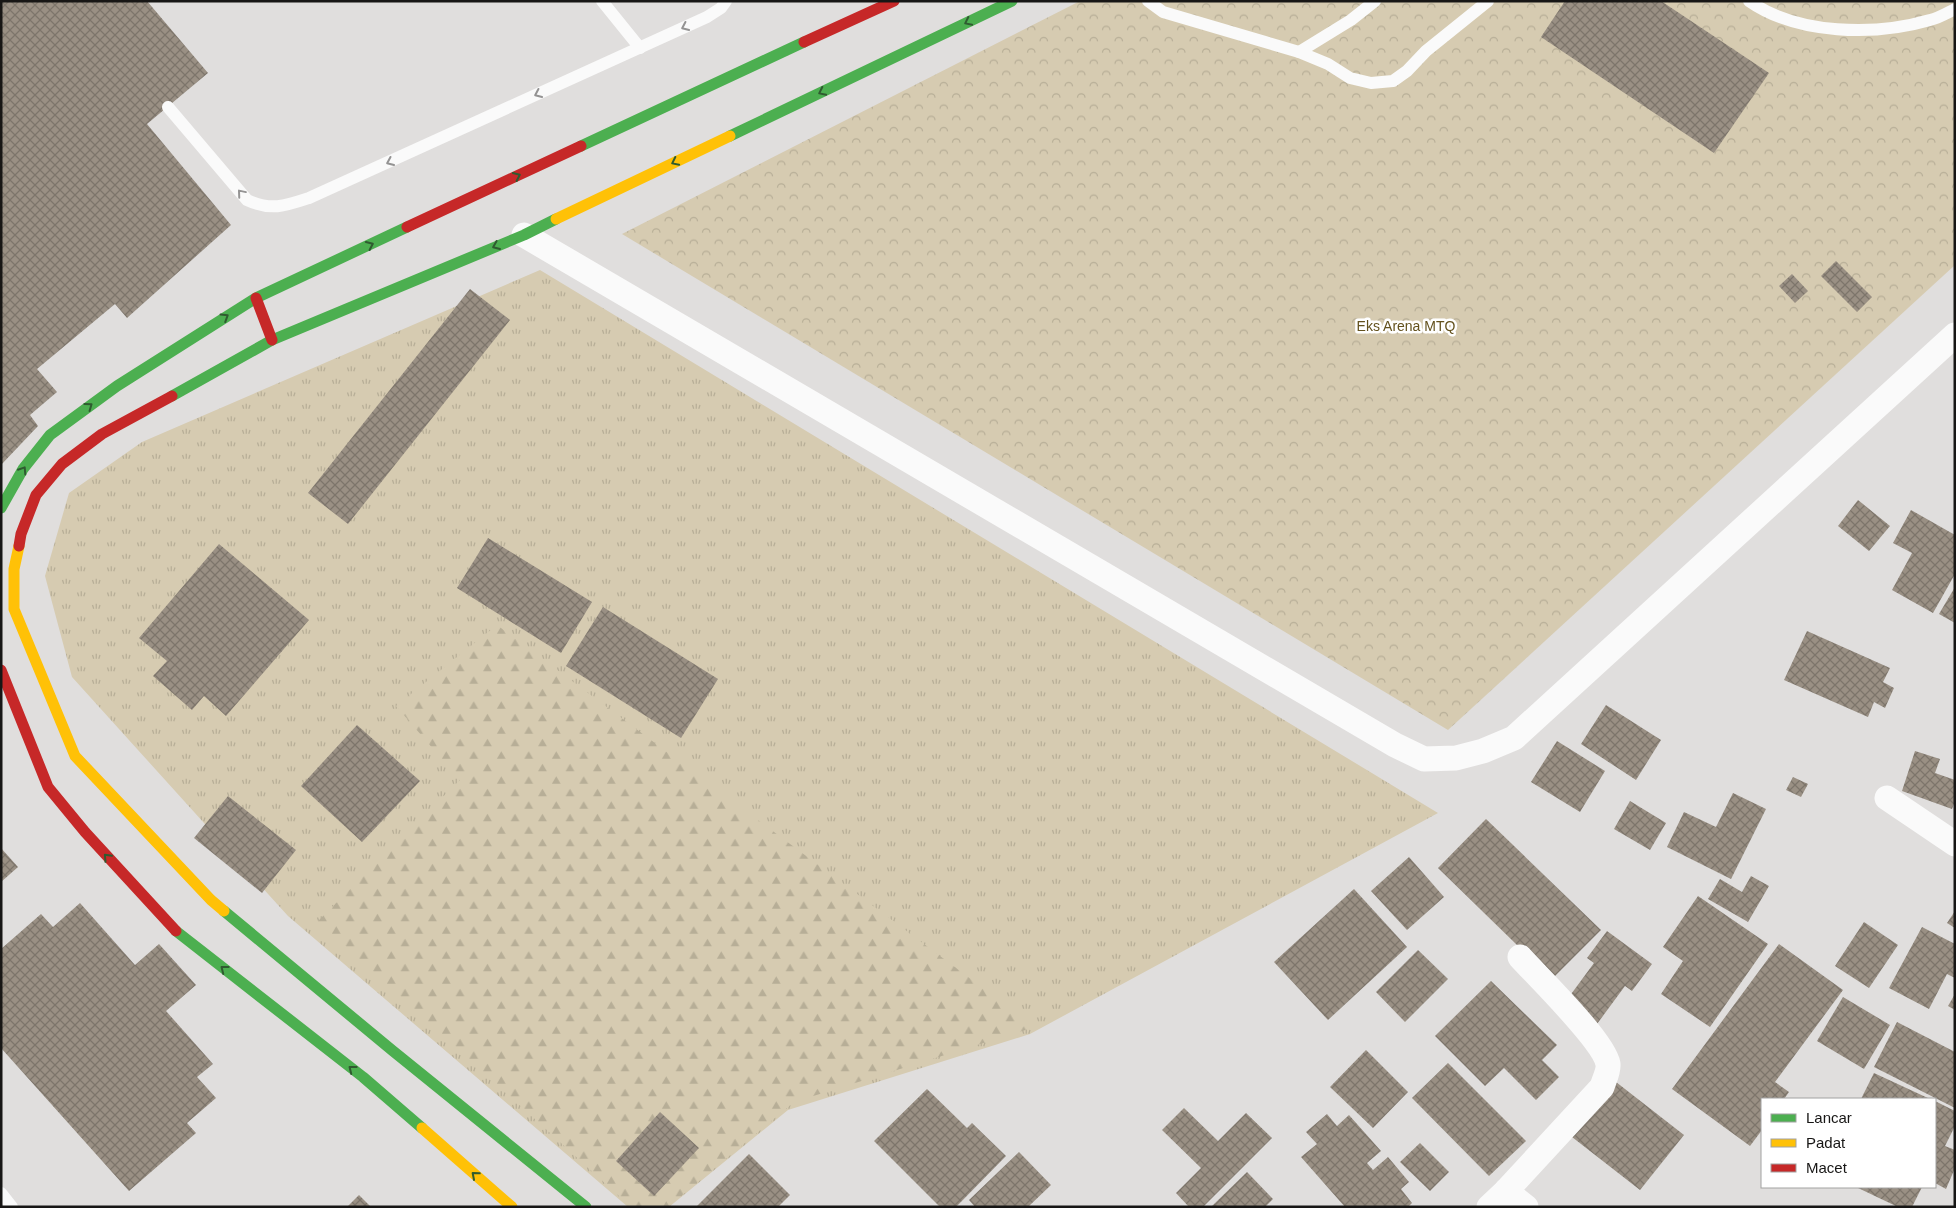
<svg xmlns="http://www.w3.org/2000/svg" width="1956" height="1208" font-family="Helvetica,sans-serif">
<defs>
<pattern id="grass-tufts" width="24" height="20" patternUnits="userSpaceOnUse" patternTransform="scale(1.25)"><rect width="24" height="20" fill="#d6cbb1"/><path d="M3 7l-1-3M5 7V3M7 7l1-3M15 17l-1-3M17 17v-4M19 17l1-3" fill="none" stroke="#b7ae97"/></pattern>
<pattern id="forest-firs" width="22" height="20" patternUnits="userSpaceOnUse" patternTransform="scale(1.25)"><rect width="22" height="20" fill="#d6cbb1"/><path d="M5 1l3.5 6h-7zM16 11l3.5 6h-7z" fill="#b7ae97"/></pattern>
<pattern id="park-crowns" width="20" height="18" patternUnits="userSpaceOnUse" patternTransform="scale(1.25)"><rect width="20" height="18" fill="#d6cbb1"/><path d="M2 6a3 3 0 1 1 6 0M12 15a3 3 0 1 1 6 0" fill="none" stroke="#b7ae97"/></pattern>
<pattern id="building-cross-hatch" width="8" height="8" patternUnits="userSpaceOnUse" patternTransform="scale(1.25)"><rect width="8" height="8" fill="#9a9084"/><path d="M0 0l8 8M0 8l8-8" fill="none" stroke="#7d756b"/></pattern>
</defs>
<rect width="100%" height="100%" fill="#e0dedd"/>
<!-- grass -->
<path fill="url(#grass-tufts)" d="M 540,270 L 1438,813 L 1030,1034 L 788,1110 L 669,1207 L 628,1207 L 288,916 L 72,677 L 45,576 L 69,493 L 142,442 Z"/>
<!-- forest -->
<path fill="url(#forest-firs)" d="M 497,625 L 1035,1027 L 794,1102 L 668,1207 L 631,1207 L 318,921 L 460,780 L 396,706 Z"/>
<!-- park -->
<path fill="url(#park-crowns)" d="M 1080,1 L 1955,1 L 1955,265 L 1448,730 L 622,234 Z"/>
<!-- building -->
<g fill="url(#building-cross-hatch)">
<path d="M 1,1 L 147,1 L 208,73 L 147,124 L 231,225 L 127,318 L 115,304 L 37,369 L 57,392 L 30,415 L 38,426 L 1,465 Z"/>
<path d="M 1565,1 L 1661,1 L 1769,73 L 1714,153 L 1541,37 Z"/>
<path d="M 1836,261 L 1872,297 L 1857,312 L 1821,276 Z"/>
<path d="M 1792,274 L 1808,291 L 1795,303 L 1779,286 Z"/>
<path d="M 470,289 L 510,320 L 348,524 L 308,493 Z"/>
<path d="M 1858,500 L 1890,526 L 1869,551 L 1838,526 Z"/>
<path d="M 1911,510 L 1955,535 L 1955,574 L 1933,613 L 1892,590 L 1912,553 L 1893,543 Z"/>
<path d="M 488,538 L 592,602 L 561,653 L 457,588 Z"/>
<path d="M 219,544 L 309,620 L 226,716 L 204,696 L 192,710 L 153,676 L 167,661 L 139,638 Z"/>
<path d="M 1955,587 L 1955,623 L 1939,614 Z"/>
<path d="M 603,607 L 718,679 L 681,738 L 566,666 Z"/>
<path d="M 1807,631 L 1890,668 L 1883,682 L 1894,688 L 1885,708 L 1874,702 L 1868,717 L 1784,680 Z"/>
<path d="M 1606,705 L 1661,740 L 1636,780 L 1581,744 Z"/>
<path d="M 357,725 L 420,781 L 362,842 L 301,786 Z"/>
<path d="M 1557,741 L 1605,771 L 1580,812 L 1531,782 Z"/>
<path d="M 1915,751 L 1940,759 L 1935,773 L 1955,780 L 1955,801 L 1952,809 L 1902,791 Z"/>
<path d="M 1793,777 L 1808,784 L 1801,797 L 1786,790 Z"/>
<path d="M 1733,793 L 1766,809 L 1731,879 L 1667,847 L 1684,812 L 1716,827 Z"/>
<path d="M 228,796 L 296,850 L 262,893 L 194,838 Z"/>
<path d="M 1630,801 L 1666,823 L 1650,850 L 1614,829 Z"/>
<path d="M 1486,819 L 1601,930 L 1552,979 L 1438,868 Z"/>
<path d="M 1,848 L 18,867 L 1,882 Z"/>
<path d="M 1409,857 L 1444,897 L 1407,930 L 1371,891 Z"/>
<path d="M 1751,876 L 1769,886 L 1748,922 L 1708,899 L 1720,879 L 1742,892 Z"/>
<path d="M 1354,889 L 1407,947 L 1328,1020 L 1274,962 Z"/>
<path d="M 1698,896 L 1768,944 L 1710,1027 L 1661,994 L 1683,961 L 1663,947 Z"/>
<path d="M 80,903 L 135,965 L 159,944 L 196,985 L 166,1011 L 213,1064 L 197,1077 L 216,1098 L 187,1123 L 196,1133 L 129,1191 L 1,1048 L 1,949 L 41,914 L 53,927 Z"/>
<path d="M 1955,911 L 1955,928 L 1947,923 Z"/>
<path d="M 1864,922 L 1898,945 L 1869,988 L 1835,966 Z"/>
<path d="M 1922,927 L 1955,944 L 1955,978 L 1947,974 L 1929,1009 L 1889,988 Z"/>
<path d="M 1607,931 L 1652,964 L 1632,991 L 1625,986 L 1597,1024 L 1566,1001 L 1594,963 L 1587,958 Z"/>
<path d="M 1779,944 L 1843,990 L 1775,1082 L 1789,1092 L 1784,1099 L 1762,1099 L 1762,1130 L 1750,1146 L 1672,1089 Z"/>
<path d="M 1418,950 L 1448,979 L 1405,1022 L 1376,992 Z"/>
<path d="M 1491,981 L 1557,1045 L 1542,1060 L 1559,1077 L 1536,1100 L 1504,1068 L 1485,1086 L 1435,1036 Z"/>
<path d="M 1955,994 L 1955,1010 L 1948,1006 Z"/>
<path d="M 1843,997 L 1890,1025 L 1864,1069 L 1817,1041 Z"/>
<path d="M 1897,1022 L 1955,1052 L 1955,1108 L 1874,1067 Z"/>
<path d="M 1366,1050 L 1408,1092 L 1373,1128 L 1330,1087 Z"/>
<path d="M 1448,1063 L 1526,1141 L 1489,1176 L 1412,1098 Z"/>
<path d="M 1874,1073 L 1930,1099 L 1861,1099 Z"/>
<path d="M 1616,1082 L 1684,1135 L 1640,1190 L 1572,1137 Z"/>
<path d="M 927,1089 L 967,1128 L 972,1123 L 1006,1156 L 956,1207 L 940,1207 L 874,1141 Z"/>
<path d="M 1935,1101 L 1955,1111 L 1955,1126 L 1945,1146 L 1955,1150 L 1955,1168 L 1946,1189 L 1935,1183 Z"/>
<path d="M 1184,1108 L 1218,1141 L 1246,1113 L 1272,1138 L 1203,1207 L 1189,1207 L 1176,1193 L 1201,1168 L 1162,1130 Z"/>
<path d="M 660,1112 L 699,1148 L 654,1196 L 616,1161 Z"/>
<path d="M 1327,1114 L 1337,1126 L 1349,1115 L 1381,1151 L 1367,1163 L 1373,1170 L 1388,1157 L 1409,1182 L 1401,1189 L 1412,1203 L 1408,1207 L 1345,1207 L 1301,1157 L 1317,1144 L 1306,1132 Z"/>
<path d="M 1420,1143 L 1449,1172 L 1430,1191 L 1400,1162 Z"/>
<path d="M 1019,1152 L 1051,1185 L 1028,1207 L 975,1207 L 969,1200 Z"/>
<path d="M 749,1154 L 790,1195 L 778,1207 L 696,1207 Z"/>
<path d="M 1247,1172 L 1273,1199 L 1265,1207 L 1211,1207 Z"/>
<path d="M 1856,1187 L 1922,1187 L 1912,1207 L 1898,1207 Z"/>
<path d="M 359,1195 L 371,1207 L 347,1207 Z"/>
</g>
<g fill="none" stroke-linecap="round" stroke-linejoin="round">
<!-- lane -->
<g stroke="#fafafa" stroke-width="12">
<path d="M 602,1 L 640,48"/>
<path d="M 1148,1 L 1163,12 L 1299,52 L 1328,64 L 1350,78 L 1371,83 L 1393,81 L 1407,71 L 1426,51 L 1488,1"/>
<path d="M 1749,1 C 1798,35 1875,36 1930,20 C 1939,18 1947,13 1955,9"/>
<path d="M 1299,52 L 1351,20 L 1375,1"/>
<path d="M 168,107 L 247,200 C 271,211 285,206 309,198 L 707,17 L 721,8 L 726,1"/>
<path d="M 1,1193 L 12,1207"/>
</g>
<!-- street -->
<g stroke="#fafafa" stroke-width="25">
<path d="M 524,235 L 1395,745 L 1424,759 L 1456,758 L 1483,751 L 1514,738 L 1955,335"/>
<path d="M 1887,798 L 1955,844"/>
<path d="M 1506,1191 L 1526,1207"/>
<path d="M 1489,1207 L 1506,1191 L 1602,1087 C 1604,1080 1609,1071 1608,1064 C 1604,1041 1539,978 1520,957"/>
</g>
<!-- fast -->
<g stroke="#4caf50" stroke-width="11">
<path d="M 730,136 L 1012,1"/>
<path d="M 581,146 L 804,42"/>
<path d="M 172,396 L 272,340 L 524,235 L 556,219"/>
<path d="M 1,508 L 23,469 L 50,435 L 117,386 L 256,298 L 407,227"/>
<path d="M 224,911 L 393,1051 L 586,1207"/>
<path d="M 176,931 L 363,1077 L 422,1128"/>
</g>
<!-- slow -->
<g stroke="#ffc107" stroke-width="11">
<path d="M 556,219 L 730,136"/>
<path d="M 19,546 L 14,569 L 14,609 L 75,756 L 211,900 L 224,911"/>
<path d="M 422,1128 L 512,1207"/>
</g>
<!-- jam -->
<g stroke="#c62828" stroke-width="11">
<path d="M 804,42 L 894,1"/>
<path d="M 407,227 L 581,146"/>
<path d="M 256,298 L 272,340"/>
<path d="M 19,546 L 21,534 L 36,495 L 62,464 L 102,434 L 172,396"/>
<path d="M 1,670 L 48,787 L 85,832 L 176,931"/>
</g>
</g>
<!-- one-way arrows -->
<defs><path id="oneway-chevron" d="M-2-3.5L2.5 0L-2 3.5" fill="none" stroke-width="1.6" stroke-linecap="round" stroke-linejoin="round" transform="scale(1.25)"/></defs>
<g stroke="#2f5b30">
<use href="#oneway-chevron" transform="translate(968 22) rotate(154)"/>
<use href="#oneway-chevron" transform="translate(822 92) rotate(154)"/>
<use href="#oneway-chevron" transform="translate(675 162) rotate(154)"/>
<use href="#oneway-chevron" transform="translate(517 176) rotate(-25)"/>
<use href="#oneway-chevron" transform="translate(370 245) rotate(-25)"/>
<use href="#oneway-chevron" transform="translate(496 246) rotate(157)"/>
<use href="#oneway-chevron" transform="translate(225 317) rotate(-32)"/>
<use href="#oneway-chevron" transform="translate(89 406) rotate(-36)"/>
<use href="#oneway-chevron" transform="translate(23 470) rotate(-57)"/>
<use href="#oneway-chevron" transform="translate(107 857) rotate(-133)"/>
<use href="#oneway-chevron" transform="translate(224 969) rotate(-142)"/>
<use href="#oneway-chevron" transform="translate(352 1069) rotate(-142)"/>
<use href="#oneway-chevron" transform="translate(475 1175) rotate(-139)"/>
</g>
<g stroke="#949393">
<use href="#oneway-chevron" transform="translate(685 27) rotate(155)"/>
<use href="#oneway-chevron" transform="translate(538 94) rotate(155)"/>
<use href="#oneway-chevron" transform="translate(390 162) rotate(156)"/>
<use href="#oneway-chevron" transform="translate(241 193) rotate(-130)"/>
</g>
<g text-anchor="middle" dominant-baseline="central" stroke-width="5" stroke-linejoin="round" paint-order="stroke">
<!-- park labels -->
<g font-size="14" fill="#63511d" stroke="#fff">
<text x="1406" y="326">Eks Arena MTQ</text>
</g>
</g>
<!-- border -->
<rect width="1956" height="1208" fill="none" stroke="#171615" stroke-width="5"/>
<!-- legend -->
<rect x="1761" y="1098" width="175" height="90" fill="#ffffff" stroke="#a2a2a1"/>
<rect x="1771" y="1114" width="25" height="8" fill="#4caf50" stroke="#a2a2a1"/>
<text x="1806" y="1123" font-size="15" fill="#171615">Lancar</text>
<rect x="1771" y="1139" width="25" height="8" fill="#ffc107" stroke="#a2a2a1"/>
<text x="1806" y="1148" font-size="15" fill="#171615">Padat</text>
<rect x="1771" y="1164" width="25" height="8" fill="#c62828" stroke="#a2a2a1"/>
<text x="1806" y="1173" font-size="15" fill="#171615">Macet</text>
</svg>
